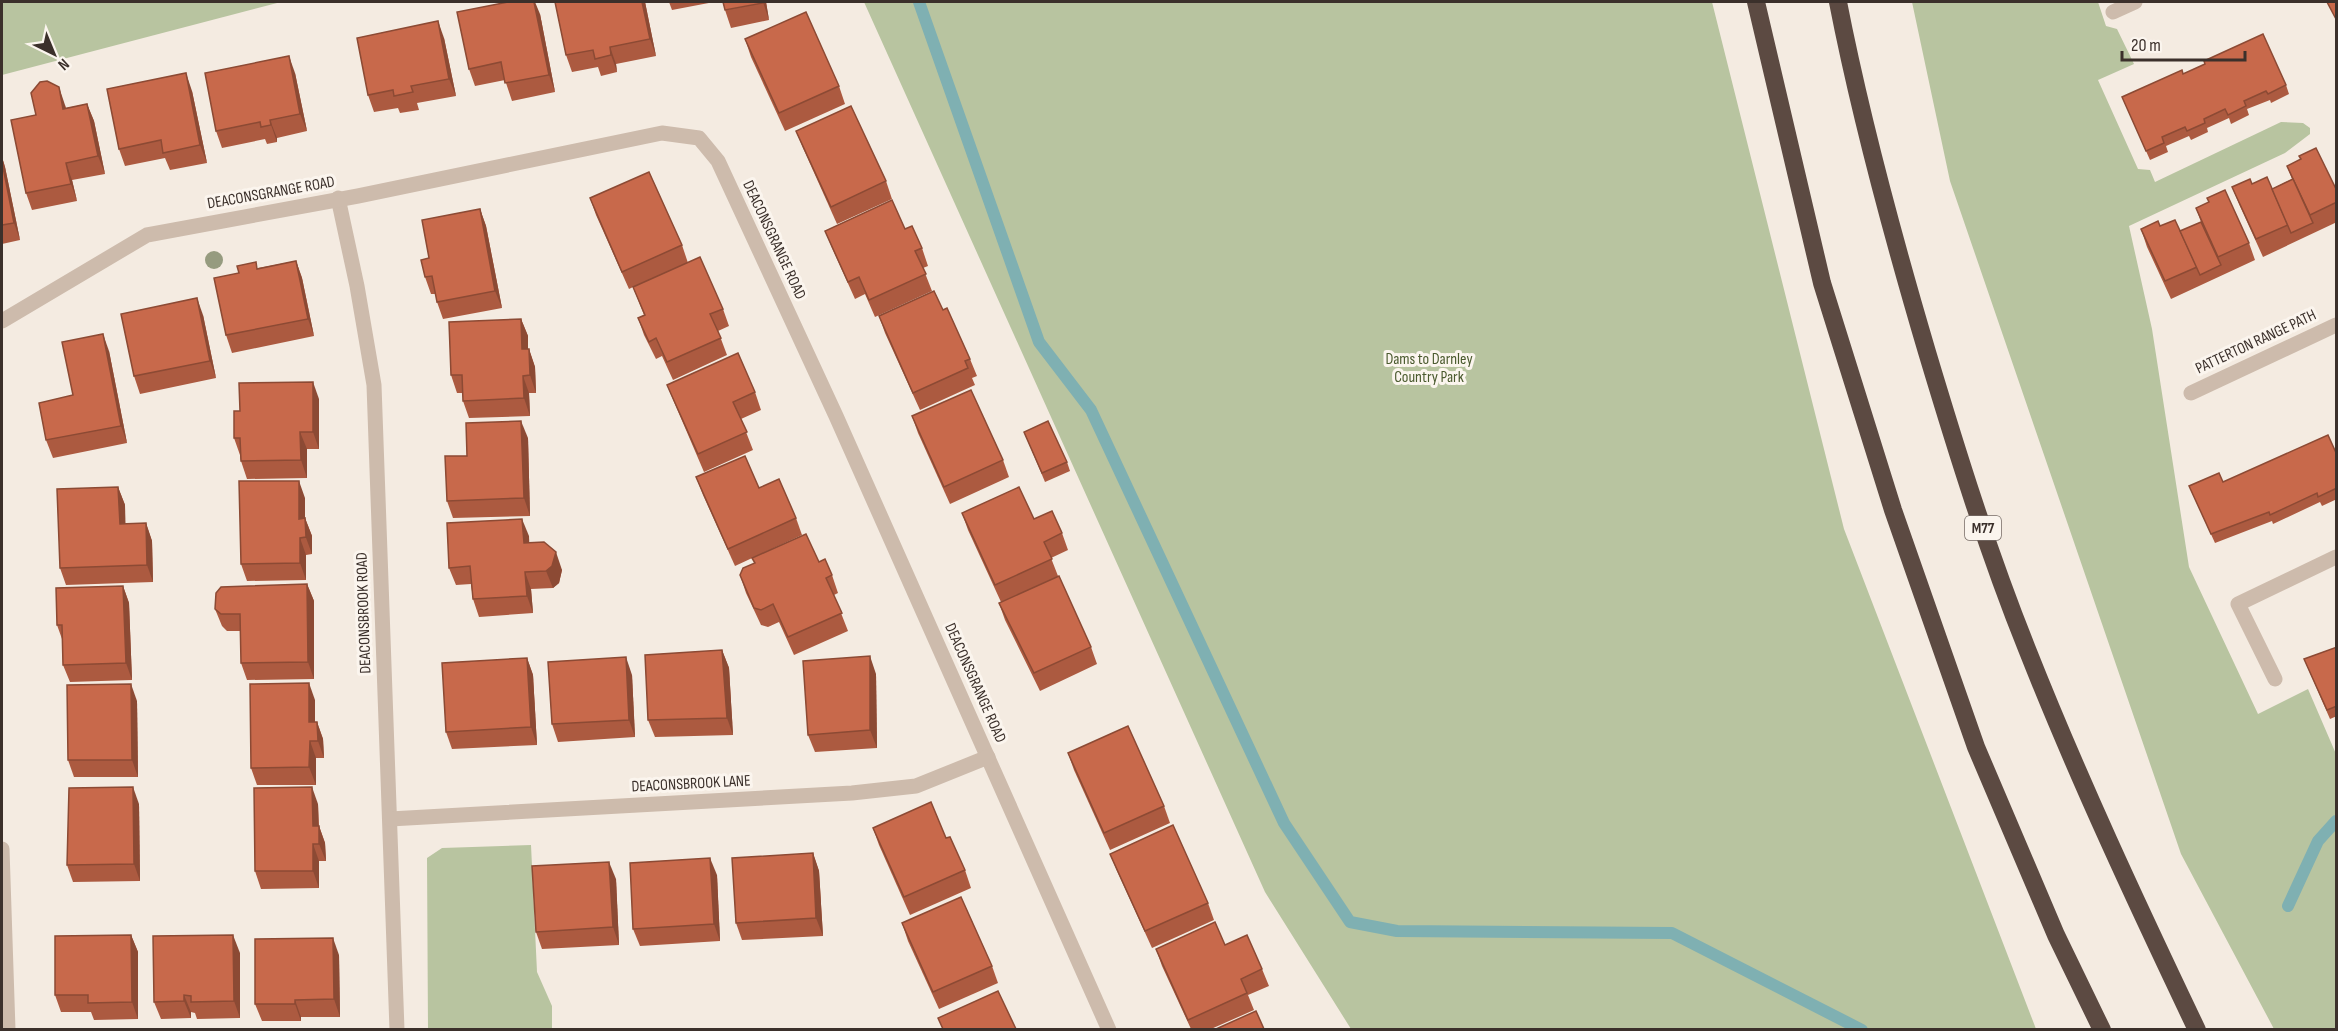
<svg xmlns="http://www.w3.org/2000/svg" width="2338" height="1031" font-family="'Sofia Sans Condensed',sans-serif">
<rect width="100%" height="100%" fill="#f4ebe1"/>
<!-- green -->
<g fill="#b8c4a0">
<path d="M 2,2 L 281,2 L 2,75 Z"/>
<path d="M 864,2 L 1712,2 L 1844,529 L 2036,1029 L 1351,1029 L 1265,892 Z"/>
<path d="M 1912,2 L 2098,2 L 2106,26 L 2117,29 L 2134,64 L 2098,80 L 2138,169 L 2150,170 L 2155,182 L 2281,122 L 2303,123 L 2310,128 L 2310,134 L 2285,153 L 2129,226 L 2152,329 L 2189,567 L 2258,714 L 2308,689 L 2336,754 L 2336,1029 L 2274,1029 L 2181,854 L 1950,181 Z"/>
<path d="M 531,845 L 537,972 L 552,1006 L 552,1029 L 428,1029 L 427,858 L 442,848 Z"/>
</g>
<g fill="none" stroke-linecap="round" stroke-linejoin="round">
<!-- stream -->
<g stroke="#7fb0b2" stroke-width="12">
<path d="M 919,2 L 1039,342 L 1091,410 L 1284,823 L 1350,922 L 1397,931 L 1672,933 L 1862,1030"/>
<path d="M 2288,906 L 2318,841 L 2336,821"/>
</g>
<!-- street -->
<g stroke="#cdbbac" stroke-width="15">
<path d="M 2113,12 L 2135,2"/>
<path d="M 338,198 L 357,286 L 374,385 L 397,1030"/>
<path d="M 2,321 L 147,235 L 358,196 L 662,133 L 699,138 L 718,161 L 836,416 L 1109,1030"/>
<path d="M 2191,393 L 2336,325"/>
<path d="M 2275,679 L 2238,604 L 2336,557"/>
<path d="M 390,819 L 852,793 L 916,786 L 988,757"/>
<path d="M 2,849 L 8,1030"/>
</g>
<!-- highway -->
<g stroke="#5c4a42" stroke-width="18">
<path d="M 1756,2 L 1822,283 L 1893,510 L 1976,747 L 2056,935 L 2102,1030"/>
<path d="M 1838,2 C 1861,120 1893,237 1927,352 C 1957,452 1988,552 2027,649 C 2078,778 2137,904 2197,1030"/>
</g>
</g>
<!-- trees -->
<circle fill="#969b7f" cx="214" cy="260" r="9"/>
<!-- wall -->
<g fill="#ac5a40">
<path d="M 555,2 L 645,2 L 656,56 L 616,64 L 617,72 L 601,76 L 598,67 L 572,72 L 566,55 Z"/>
<path d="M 669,2 L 714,2 L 672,10 Z"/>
<path d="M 766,2 L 769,20 L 731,28 L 725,10 Z"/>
<path d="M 540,14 L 555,92 L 512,101 L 505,80 L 475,86 L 469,69 Z"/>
<path d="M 444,38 L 456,96 L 417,103 L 419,110 L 400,113 L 398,108 L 374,112 L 368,95 Z"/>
<path d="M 745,39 L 839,86 L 845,104 L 785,131 L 751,57 Z"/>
<path d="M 295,73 L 307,131 L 277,138 L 277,142 L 267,144 L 265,139 L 222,148 L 216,131 Z"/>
<path d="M 2183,74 L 2286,85 L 2289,94 L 2271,103 L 2270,100 L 2247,109 L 2249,115 L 2231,124 L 2229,118 L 2207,128 L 2208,132 L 2191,140 L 2189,136 L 2166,146 L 2168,152 L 2150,160 L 2122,97 Z"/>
<path d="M 192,91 L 207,163 L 170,170 L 165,158 L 125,166 L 119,149 Z"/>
<path d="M 87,104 L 94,121 L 105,174 L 72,180 L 77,201 L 32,210 L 26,193 L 36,115 L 65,105 L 66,108 Z"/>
<path d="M 796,131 L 886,181 L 892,199 L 837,224 L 803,148 Z"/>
<path d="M 2299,156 L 2337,191 L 2337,222 L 2263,257 L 2239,204 L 2232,187 L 2252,184 L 2272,189 L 2292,179 L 2287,166 L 2301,160 Z"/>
<path d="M 2,157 L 5,167 L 20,240 L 2,244 Z"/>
<path d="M 590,198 L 682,245 L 688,263 L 723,309 L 729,326 L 718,331 L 727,355 L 673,380 L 662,356 L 656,359 L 644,335 L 638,318 L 644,315 L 633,287 L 629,289 L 596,215 Z"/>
<path d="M 2207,198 L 2249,243 L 2255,260 L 2171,299 L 2147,247 L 2141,229 L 2160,226 L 2180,231 L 2201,222 L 2196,208 L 2209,202 Z"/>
<path d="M 480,209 L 486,226 L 502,308 L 443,319 L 437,302 L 436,294 L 431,294 L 425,277 L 429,258 Z"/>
<path d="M 905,229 L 922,248 L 928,266 L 923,268 L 932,291 L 875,317 L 865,294 L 855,299 L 832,248 L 825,231 Z"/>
<path d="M 296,261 L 302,278 L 314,336 L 232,353 L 226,335 L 258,268 Z"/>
<path d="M 943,310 L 970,359 L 977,376 L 972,378 L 975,385 L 920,410 L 885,333 L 879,316 Z"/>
<path d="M 203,315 L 216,378 L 140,394 L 134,376 Z"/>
<path d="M 521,319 L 528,336 L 528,349 L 529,349 L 535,367 L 536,393 L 529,393 L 530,416 L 469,418 L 463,401 L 463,393 L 457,393 L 451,375 Z"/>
<path d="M 109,351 L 127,443 L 53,458 L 46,440 L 73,395 Z"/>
<path d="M 667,385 L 755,392 L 761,410 L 741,419 L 753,450 L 704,472 L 674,402 Z"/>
<path d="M 319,399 L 319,449 L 307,449 L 307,478 L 247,479 L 241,461 L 240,455 L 234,438 L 240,411 Z"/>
<path d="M 912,416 L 1003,460 L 1009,477 L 950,504 L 918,433 Z"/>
<path d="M 1024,432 L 1067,462 L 1070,471 L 1045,482 Z"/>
<path d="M 528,438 L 530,516 L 453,518 L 447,501 L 467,456 Z"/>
<path d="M 2337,455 L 2337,499 L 2322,506 L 2320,502 L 2273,524 L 2272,521 L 2215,543 L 2189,486 L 2223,482 Z"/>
<path d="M 696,477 L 759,488 L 796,518 L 802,535 L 735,566 L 703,495 Z"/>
<path d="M 118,487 L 125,505 L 125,524 L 146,523 L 152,541 L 153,582 L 66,585 L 60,568 Z"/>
<path d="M 305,498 L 305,518 L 312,536 L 312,554 L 306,555 L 306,580 L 247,581 L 241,564 Z"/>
<path d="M 962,513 L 1034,519 L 1062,533 L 1068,550 L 1051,558 L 1058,576 L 1091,647 L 1097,664 L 1040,691 L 1005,620 L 999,603 L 1001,602 L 968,530 Z"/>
<path d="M 529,536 L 529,543 L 562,570 L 559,583 L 553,588 L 531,589 L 533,613 L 479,617 L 473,599 L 471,584 L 456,585 L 449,568 Z"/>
<path d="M 819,562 L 832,575 L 838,593 L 834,595 L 848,631 L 794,655 L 779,622 L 768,627 L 761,625 L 746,593 L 740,575 Z"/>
<path d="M 307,584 L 314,601 L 314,679 L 247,680 L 241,663 L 241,631 L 227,631 L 222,626 L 215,609 Z"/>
<path d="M 123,586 L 129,603 L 132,680 L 70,682 L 63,665 L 62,639 L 57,625 Z"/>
<path d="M 2337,647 L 2337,716 L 2330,719 L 2304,659 Z"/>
<path d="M 722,650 L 729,668 L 733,735 L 655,737 L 648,720 Z"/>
<path d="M 527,658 L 533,675 L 537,745 L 452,749 L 446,732 Z"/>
<path d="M 876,674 L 877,748 L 815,752 L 808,735 Z"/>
<path d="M 632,675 L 635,737 L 558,742 L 552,724 Z"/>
<path d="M 315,700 L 315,722 L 317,722 L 323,739 L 324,758 L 316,758 L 316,785 L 257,785 L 251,768 Z"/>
<path d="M 137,701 L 138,777 L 74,777 L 68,760 Z"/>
<path d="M 1068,753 L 1164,806 L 1170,823 L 1110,850 L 1074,770 Z"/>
<path d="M 139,804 L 140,881 L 73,882 L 67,865 Z"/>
<path d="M 318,804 L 319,826 L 325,843 L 326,861 L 319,861 L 319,888 L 261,889 L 255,871 Z"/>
<path d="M 873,828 L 946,838 L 965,870 L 971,888 L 910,915 L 879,845 Z"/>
<path d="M 813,853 L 819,871 L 823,936 L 742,940 L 736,923 Z"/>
<path d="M 1110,854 L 1208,903 L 1214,920 L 1152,948 L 1117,871 Z"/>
<path d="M 717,875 L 720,941 L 640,946 L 633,929 Z"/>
<path d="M 616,879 L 619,945 L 542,949 L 536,932 Z"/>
<path d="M 902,923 L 992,966 L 998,983 L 939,1009 L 908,941 Z"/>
<path d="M 131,935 L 138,952 L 138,1019 L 94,1020 L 91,1012 L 61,1012 L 55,995 Z"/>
<path d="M 1225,945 L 1262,969 L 1269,986 L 1248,995 L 1254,1010 L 1211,1029 L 1191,1029 L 1162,966 L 1156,949 Z"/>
<path d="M 240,953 L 240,1018 L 197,1019 L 195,1013 L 191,1012 L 191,1018 L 161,1019 L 154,1002 Z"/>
<path d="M 339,955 L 340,1017 L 301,1017 L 301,1021 L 262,1021 L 255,1004 Z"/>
</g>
<!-- shaded-wall -->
<g fill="#8c4a34">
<path d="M 534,2 L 535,2 L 540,14 L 555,92 L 549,75 Z"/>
<path d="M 642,2 L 645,2 L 656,56 L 650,39 Z"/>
<path d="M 763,2 L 766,2 L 769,20 Z"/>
<path d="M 438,21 L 444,38 L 456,96 L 449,79 Z"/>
<path d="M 610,47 L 616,64 L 617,72 L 611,55 Z"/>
<path d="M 289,56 L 295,73 L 307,131 L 300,114 Z"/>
<path d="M 186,73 L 192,91 L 207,163 L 200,145 Z"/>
<path d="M 59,87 L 65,105 L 69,126 L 63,109 Z"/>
<path d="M 87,104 L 94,121 L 105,174 L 98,156 Z"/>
<path d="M 270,120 L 277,138 L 277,142 L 271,125 Z"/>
<path d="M 2,157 L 5,167 L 20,240 L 14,223 L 2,162 Z"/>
<path d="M 66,163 L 72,180 L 77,201 L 71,184 Z"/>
<path d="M 480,209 L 486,226 L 502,308 L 495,291 Z"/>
<path d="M 296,261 L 302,278 L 314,336 L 308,319 Z"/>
<path d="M 197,298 L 203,315 L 216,378 L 210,361 Z"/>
<path d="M 521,319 L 528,336 L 528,366 L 522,349 Z"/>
<path d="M 103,334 L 109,351 L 127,443 L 121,426 Z"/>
<path d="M 529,349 L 535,367 L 536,393 L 530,375 Z"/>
<path d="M 523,376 L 529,393 L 530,416 L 524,398 Z"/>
<path d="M 313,382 L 319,399 L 319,449 L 313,432 Z"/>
<path d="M 521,421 L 528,438 L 530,516 L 524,498 Z"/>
<path d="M 300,432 L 307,449 L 307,478 L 301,460 Z"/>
<path d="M 299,481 L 305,498 L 305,523 L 305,518 L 312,536 L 312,554 L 299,519 Z"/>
<path d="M 118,487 L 125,505 L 126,542 L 120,524 Z"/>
<path d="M 522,519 L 529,536 L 530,560 L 524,543 Z"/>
<path d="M 146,523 L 152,541 L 153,582 L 147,565 Z"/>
<path d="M 300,538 L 306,555 L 306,580 L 300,563 Z"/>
<path d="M 556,552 L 562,570 L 559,583 L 553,588 L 546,571 Z"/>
<path d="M 525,572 L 531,589 L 533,613 L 527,596 Z"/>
<path d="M 307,584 L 314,601 L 314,679 L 308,662 Z"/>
<path d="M 123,586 L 129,603 L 132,680 L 126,663 Z"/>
<path d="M 722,650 L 729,668 L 733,735 L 727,718 Z"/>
<path d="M 870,656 L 876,674 L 877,748 L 870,730 Z"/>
<path d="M 626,657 L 632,675 L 635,737 L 629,720 Z"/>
<path d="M 527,658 L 533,675 L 537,745 L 531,727 Z"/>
<path d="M 309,683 L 315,700 L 315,739 L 309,722 Z"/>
<path d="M 131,684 L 137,701 L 138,777 L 132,760 Z"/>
<path d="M 317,722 L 323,739 L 324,758 L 318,741 Z"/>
<path d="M 310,741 L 316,758 L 316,785 L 309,767 Z"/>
<path d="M 133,787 L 139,804 L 140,881 L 134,864 Z"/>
<path d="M 312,787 L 318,804 L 319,843 L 313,826 Z"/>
<path d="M 319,826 L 325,843 L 326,861 L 319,844 Z"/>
<path d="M 313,844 L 319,861 L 319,888 L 313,871 Z"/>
<path d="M 813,853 L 819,871 L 823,936 L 816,918 Z"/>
<path d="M 710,858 L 717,875 L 720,941 L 714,924 Z"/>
<path d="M 609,862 L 616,879 L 619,945 L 613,927 Z"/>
<path d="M 131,935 L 138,952 L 138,1019 L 132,1002 Z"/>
<path d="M 233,935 L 240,953 L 240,1018 L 234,1001 Z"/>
<path d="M 333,938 L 339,955 L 340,1017 L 334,999 Z"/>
<path d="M 184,995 L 191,1012 L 191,1018 L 184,1001 Z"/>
<path d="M 295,1000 L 301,1017 L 301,1021 L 295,1004 Z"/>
</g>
<!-- building -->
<g fill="#c8694b" stroke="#8c4a34" stroke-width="1.5">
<path d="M 508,2 L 534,2 L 549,75 L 505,83 L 501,62 L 469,69 L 457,12 Z"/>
<path d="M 555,2 L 642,2 L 650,39 L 610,47 L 611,55 L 595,59 L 593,50 L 566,55 Z"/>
<path d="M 723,2 L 763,2 L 763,3 L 725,10 Z"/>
<path d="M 2327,2 L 2337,2 L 2337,21 Z"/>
<path d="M 806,12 L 839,86 L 779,113 L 745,39 Z"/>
<path d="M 438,21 L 449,79 L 411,86 L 413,92 L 394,96 L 393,90 L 368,95 L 357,38 Z"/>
<path d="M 2263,34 L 2286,85 L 2268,94 L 2266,91 L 2244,101 L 2246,106 L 2228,115 L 2225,109 L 2204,119 L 2205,123 L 2187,131 L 2185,127 L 2162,137 L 2164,143 L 2146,151 L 2122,97 L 2182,70 L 2183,74 L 2205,64 L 2204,61 Z"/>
<path d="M 289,56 L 300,114 L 270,120 L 271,125 L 261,127 L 260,122 L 216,131 L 205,73 Z"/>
<path d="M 186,73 L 200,145 L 163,153 L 161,140 L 119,149 L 107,89 Z"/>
<path d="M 47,81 L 59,87 L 63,109 L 87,104 L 98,156 L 66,163 L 71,184 L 26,193 L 11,120 L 36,115 L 31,93 L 40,82 Z"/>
<path d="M 851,106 L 886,181 L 831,207 L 796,131 Z"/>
<path d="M 2316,148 L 2337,191 L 2337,202 L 2310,215 L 2287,166 L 2301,159 L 2299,156 Z"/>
<path d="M 2,162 L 14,223 L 2,225 Z"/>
<path d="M 649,172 L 682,245 L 622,272 L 590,198 Z"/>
<path d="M 2267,177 L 2288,225 L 2256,239 L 2232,187 L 2250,179 L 2252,184 Z"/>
<path d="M 2293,179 L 2313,223 L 2291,233 L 2272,189 Z"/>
<path d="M 2225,190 L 2249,243 L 2218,257 L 2196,208 L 2209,202 L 2207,198 Z"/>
<path d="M 892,200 L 905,229 L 912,226 L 922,248 L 915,251 L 926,274 L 869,300 L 859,277 L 848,282 L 825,231 Z"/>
<path d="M 480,209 L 495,291 L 437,302 L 432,276 L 425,277 L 421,260 L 429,258 L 422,220 Z"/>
<path d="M 2175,220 L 2197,267 L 2165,281 L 2141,229 L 2158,221 L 2160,226 Z"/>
<path d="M 2201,222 L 2221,265 L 2200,275 L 2180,231 Z"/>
<path d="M 700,257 L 723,309 L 710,314 L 721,338 L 667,362 L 656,338 L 649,342 L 638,318 L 645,315 L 633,287 Z"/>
<path d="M 296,261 L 308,319 L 226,335 L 214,278 L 239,273 L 237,266 L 256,262 L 257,269 Z"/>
<path d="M 934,291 L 943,310 L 947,308 L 970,359 L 965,361 L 968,368 L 913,393 L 879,316 Z"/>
<path d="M 197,298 L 210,361 L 134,376 L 121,314 Z"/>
<path d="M 521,319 L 522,349 L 529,349 L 530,375 L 523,376 L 524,398 L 463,401 L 462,375 L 451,375 L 449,322 Z"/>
<path d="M 103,334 L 121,426 L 46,440 L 39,403 L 73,395 L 62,342 Z"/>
<path d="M 738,353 L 755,392 L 733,402 L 747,432 L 698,454 L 667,385 Z"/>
<path d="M 313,382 L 313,432 L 300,432 L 301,460 L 241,461 L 240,438 L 234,438 L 234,411 L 240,411 L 239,383 Z"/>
<path d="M 971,390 L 1003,460 L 944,487 L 912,416 Z"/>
<path d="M 521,421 L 524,498 L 447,501 L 445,456 L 467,456 L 466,423 Z"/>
<path d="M 1048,421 L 1067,462 L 1042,473 L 1024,432 Z"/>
<path d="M 2328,435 L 2337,455 L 2337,488 L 2318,497 L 2317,493 L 2270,515 L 2269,512 L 2211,534 L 2189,486 L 2219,473 L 2223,482 Z"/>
<path d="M 745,456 L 759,488 L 779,479 L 796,518 L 728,549 L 696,477 Z"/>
<path d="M 239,481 L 299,481 L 299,519 L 305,518 L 306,537 L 300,538 L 300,563 L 241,564 Z"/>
<path d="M 118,487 L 120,524 L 146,523 L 147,565 L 60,568 L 57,489 Z"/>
<path d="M 1019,487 L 1034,519 L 1052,511 L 1062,533 L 1044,542 L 1052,559 L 995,585 L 962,513 Z"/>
<path d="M 522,519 L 524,543 L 544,542 L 556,552 L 552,566 L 546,571 L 525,572 L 527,596 L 473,599 L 470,566 L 449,568 L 447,523 Z"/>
<path d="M 806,534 L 819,562 L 825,559 L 832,575 L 826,578 L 842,613 L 788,637 L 773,604 L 761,610 L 754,608 L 740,575 L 743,568 L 755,563 L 752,558 Z"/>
<path d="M 1059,576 L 1091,647 L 1034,673 L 999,603 Z"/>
<path d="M 307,584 L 308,662 L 241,663 L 240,614 L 221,614 L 215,609 L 216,593 L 221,587 Z"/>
<path d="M 123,586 L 126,663 L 63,665 L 62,625 L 57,625 L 56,588 Z"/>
<path d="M 2337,647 L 2337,706 L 2327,710 L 2304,659 Z"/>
<path d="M 722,650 L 727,718 L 648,720 L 645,655 Z"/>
<path d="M 870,656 L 870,730 L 808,735 L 803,661 Z"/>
<path d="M 626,657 L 629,720 L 552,724 L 548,662 Z"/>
<path d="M 527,658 L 531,727 L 446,732 L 442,663 Z"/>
<path d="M 309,683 L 309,722 L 317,722 L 318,741 L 310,741 L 309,767 L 251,768 L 250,684 Z"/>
<path d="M 131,684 L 132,760 L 68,760 L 67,685 Z"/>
<path d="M 1128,726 L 1164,806 L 1104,833 L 1068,753 Z"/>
<path d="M 133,787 L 134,864 L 67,865 L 69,788 Z"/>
<path d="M 312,787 L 313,826 L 319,826 L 319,844 L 313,844 L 313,871 L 255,871 L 254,788 Z"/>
<path d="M 931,802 L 946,838 L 950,837 L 965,870 L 904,897 L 873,828 Z"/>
<path d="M 1173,825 L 1208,903 L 1145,931 L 1110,854 Z"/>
<path d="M 813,853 L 816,918 L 736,923 L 732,858 Z"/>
<path d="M 710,858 L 714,924 L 633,929 L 630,863 Z"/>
<path d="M 609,862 L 613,927 L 536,932 L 532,866 Z"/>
<path d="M 961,897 L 992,966 L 933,992 L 902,923 Z"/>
<path d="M 1215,922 L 1225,945 L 1247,935 L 1262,969 L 1241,979 L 1247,993 L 1188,1020 L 1156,949 Z"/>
<path d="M 131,935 L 132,1002 L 88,1003 L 88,995 L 55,995 L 55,936 Z"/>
<path d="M 233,935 L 234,1001 L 191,1002 L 191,996 L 184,995 L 184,1001 L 154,1002 L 153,936 Z"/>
<path d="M 333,938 L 334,999 L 295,1000 L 295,1004 L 255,1004 L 255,939 Z"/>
<path d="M 998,991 L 1016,1029 L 943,1029 L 938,1018 Z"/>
<path d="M 1256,1011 L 1264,1029 L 1216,1029 Z"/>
</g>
<g text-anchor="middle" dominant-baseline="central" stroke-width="6" stroke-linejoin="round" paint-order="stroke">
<!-- shield labels -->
<rect fill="#fbf5ee" stroke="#756b66" stroke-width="1.5" x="1965" y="516" width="36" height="24" rx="4.5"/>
<g font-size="15" font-weight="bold" fill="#3b302b">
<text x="1983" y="528">M77</text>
</g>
<!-- street labels -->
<g font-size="16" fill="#3b302b" stroke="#fbf5ee">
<text transform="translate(271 193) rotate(-10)">DEACONSGRANGE ROAD</text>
<text transform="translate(774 240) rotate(65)">DEACONSGRANGE ROAD</text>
<text transform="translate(2256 342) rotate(-25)">PATTERTON RANGE PATH</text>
<text transform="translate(364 613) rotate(-92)">DEACONSBROOK ROAD</text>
<text transform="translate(975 683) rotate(66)">DEACONSGRANGE ROAD</text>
<text transform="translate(691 784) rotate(-3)">DEACONSBROOK LANE</text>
</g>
<!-- park labels -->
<g font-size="16" fill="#4a5a2e" stroke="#fbf5ee">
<text x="1429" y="359">Dams to Darnley<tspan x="1429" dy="18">Country Park</tspan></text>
</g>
</g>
<!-- border -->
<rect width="2338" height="1031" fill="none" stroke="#3b302b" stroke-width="6"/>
<!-- north arrow -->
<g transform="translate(54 54) rotate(137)" stroke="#fbf5ee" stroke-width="4.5" paint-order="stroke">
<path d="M0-4.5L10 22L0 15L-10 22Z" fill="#3b302b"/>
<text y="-9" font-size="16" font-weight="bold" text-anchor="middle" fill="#3b302b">N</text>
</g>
<!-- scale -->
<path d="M2122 51v9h123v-9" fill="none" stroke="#3b302b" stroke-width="3"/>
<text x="2131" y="51" font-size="18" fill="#3b302b" stroke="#fbf5ee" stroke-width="4.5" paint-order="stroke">20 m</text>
</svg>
